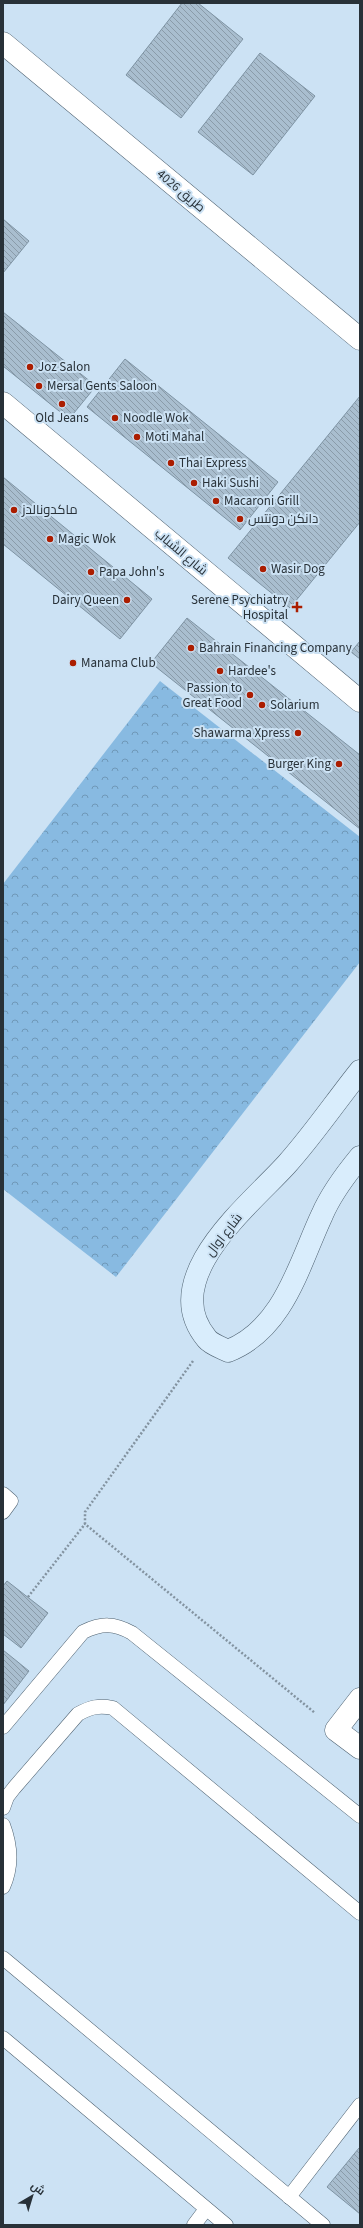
<svg xmlns="http://www.w3.org/2000/svg" width="363" height="2228" font-family="'Source Sans 3',Cairo,sans-serif">
<defs>
<pattern id="park-crowns" width="20" height="18" patternUnits="userSpaceOnUse"><rect width="20" height="18" fill="#88bae1"/><path d="M2 6a3 3 0 1 1 6 0M12 15a3 3 0 1 1 6 0" fill="none" stroke="#6f98b7"/></pattern>
<pattern id="building-back-hatch" width="6" height="6" patternUnits="userSpaceOnUse"><rect width="6" height="6" fill="#a9becf"/><path d="M-1 5l2 2M0 0l6 6M5-1l2 2" fill="none" stroke="#8a9ba9"/></pattern>
</defs>
<rect width="100%" height="100%" fill="#cce2f4"/>
<!-- park -->
<path fill="url(#park-crowns)" d="M 160,681 L 360,837 L 360,962 L 116,1277 L 3,1189 L 3,884 Z"/>
<!-- building -->
<g fill="url(#building-back-hatch)" stroke="#7e93a3">
<path d="M 182,3 L 198,3 L 243,39 L 181,118 L 126,75 Z"/>
<path d="M 260,53 L 315,96 L 253,175 L 198,132 Z"/>
<path d="M 3,219 L 29,241 L 3,273 Z"/>
<path d="M 3,312 L 96,386 L 69,419 L 3,366 Z"/>
<path d="M 125,359 L 278,482 L 240,530 L 87,407 Z"/>
<path d="M 360,396 L 360,522 L 290,608 L 228,558 Z"/>
<path d="M 3,477 L 152,599 L 120,639 L 3,544 Z"/>
<path d="M 187,618 L 360,755 L 360,829 L 151,663 Z"/>
<path d="M 360,641 L 360,659 L 351,652 Z"/>
<path d="M 7,1581 L 48,1613 L 21,1648 L 3,1634 L 3,1586 Z"/>
<path d="M 3,1650 L 29,1671 L 3,1705 Z"/>
<path d="M 359,2148 L 360,2150 L 360,2214 L 327,2187 Z"/>
</g>
<g fill="none" stroke-linecap="round" stroke-linejoin="round">
<defs>
<g id="service">
<path d="M 3,1494 L 11,1501 L 3,1512"/>
<path d="M 3,1727 L 83,1632 C 102,1623 114,1623 132,1633 L 360,1816"/>
<path d="M 3,1808 L 7,1797 L 14,1788 L 78,1714 C 91,1707 99,1705 113,1708 L 360,1913"/>
<path d="M 3,1825 C 11,1846 12,1867 3,1887"/>
<path d="M 3,1958 L 323,2225"/>
<path d="M 3,2038 L 226,2225"/>
<path d="M 289,2197 L 360,2105"/>
<path d="M 194,2225 L 206,2209"/>
</g>
<g id="minor">
<path d="M 3,43 L 360,339"/>
<path d="M 360,1699 L 336,1730 L 360,1748"/>
</g>
<path id="tertiary" d="M 3,403 L 360,701"/>
<path id="secondary" d="M 360,1071 C 336,1101 313,1135 287,1164 C 250,1205 156,1278 207,1339 C 211,1344 222,1348 228,1351 C 284,1329 299,1264 322,1215 C 331,1194 346,1174 360,1157"/>
</defs>
<!-- service casing -->
<use href="#service" stroke="#4f6271" stroke-width="15"/>
<!-- minor casing -->
<use href="#minor" stroke="#4f6271" stroke-width="23"/>
<!-- tertiary casing -->
<use href="#tertiary" stroke="#4f6271" stroke-width="23"/>
<!-- secondary casing -->
<use href="#secondary" stroke="#4f6271" stroke-width="23"/>
<!-- path -->
<g stroke="#8393a0" stroke-width="2.5" stroke-dasharray="2 2" stroke-linecap="butt">
<path d="M 193,1361 L 85,1512 L 85,1524 L 315,1713"/>
<path d="M 28,1597 L 85,1524"/>
</g>
<!-- service -->
<use href="#service" stroke="#fff" stroke-width="14"/>
<!-- minor -->
<use href="#minor" stroke="#fff" stroke-width="22"/>
<!-- tertiary -->
<use href="#tertiary" stroke="#fff" stroke-width="22"/>
<!-- secondary -->
<use href="#secondary" stroke="#d9edfc" stroke-width="22"/>
</g>
<!-- markers -->
<g fill="#ab1d00" stroke="#cce2f4" stroke-width="1.5">
<circle cx="30" cy="367" r="4"/>
<circle cx="39" cy="386" r="4"/>
<circle cx="62" cy="404" r="4"/>
<circle cx="115" cy="418" r="4"/>
<circle cx="137" cy="437" r="4"/>
<circle cx="171" cy="463" r="4"/>
<circle cx="194" cy="483" r="4"/>
<circle cx="216" cy="501" r="4"/>
<circle cx="14" cy="510" r="4"/>
<circle cx="240" cy="519" r="4"/>
<circle cx="50" cy="539" r="4"/>
<circle cx="263" cy="569" r="4"/>
<circle cx="91" cy="572" r="4"/>
<circle cx="127" cy="600" r="4"/>
<path d="M295 601h4v4h4v4h-4v4h-4v-4h-4v-4h4z"/>
<circle cx="191" cy="648" r="4"/>
<circle cx="73" cy="663" r="4"/>
<circle cx="220" cy="671" r="4"/>
<circle cx="250" cy="695" r="4"/>
<circle cx="262" cy="705" r="4"/>
<circle cx="298" cy="733" r="4"/>
<circle cx="339" cy="764" r="4"/>
</g>
<g text-anchor="middle" dominant-baseline="central" stroke-width="4" stroke-linejoin="round" paint-order="stroke">
<!-- street labels -->
<g font-size="13" fill="#283138" stroke="#cce2f4">
<text transform="translate(181 191) rotate(40)">طريق 4026</text>
<text transform="translate(181 552) rotate(40)">شارع الشباب</text>
<text transform="translate(224 1235) rotate(-52)">شارع اوال</text>
</g>
<!-- poi labels -->
<g font-size="13" fill="#283138" stroke="#cce2f4" text-anchor="start">
<text x="38" y="367">Joz Salon</text>
<text x="47" y="386">Mersal Gents Saloon</text>
<text x="62" y="418" text-anchor="middle">Old Jeans</text>
<text x="123" y="418">Noodle Wok</text>
<text x="145" y="437">Moti Mahal</text>
<text x="179" y="463">Thai Express</text>
<text x="202" y="483">Haki Sushi</text>
<text x="224" y="501">Macaroni Grill</text>
<text x="22" y="510">ماكدونالدز</text>
<text x="248" y="519">دانكن دونتس</text>
<text x="58" y="539">Magic Wok</text>
<text x="271" y="569">Wasir Dog</text>
<text x="99" y="572">Papa John's</text>
<text x="119" y="600" text-anchor="end">Dairy Queen</text>
<text x="288" y="600" text-anchor="end">Serene Psychiatry<tspan x="288" dy="15">Hospital</tspan></text>
<text x="199" y="648">Bahrain Financing Company</text>
<text x="81" y="663">Manama Club</text>
<text x="228" y="671">Hardee's</text>
<text x="242" y="688" text-anchor="end">Passion to<tspan x="242" dy="15">Great Food</tspan></text>
<text x="270" y="705">Solarium</text>
<text x="290" y="733" text-anchor="end">Shawarma Xpress</text>
<text x="331" y="764" text-anchor="end">Burger King</text>
</g>
</g>
<!-- border -->
<rect width="363" height="2228" fill="none" stroke="#283138" stroke-width="8"/>
<!-- north arrow -->
<g transform="translate(32 2196) rotate(38)" stroke="#cce2f4" stroke-width="3" paint-order="stroke">
<path d="M0-3L7 15L0 10L-7 15Z" fill="#283138"/>
<text y="-6" font-size="11" font-weight="bold" text-anchor="middle" fill="#283138">ش</text>
</g>
</svg>
